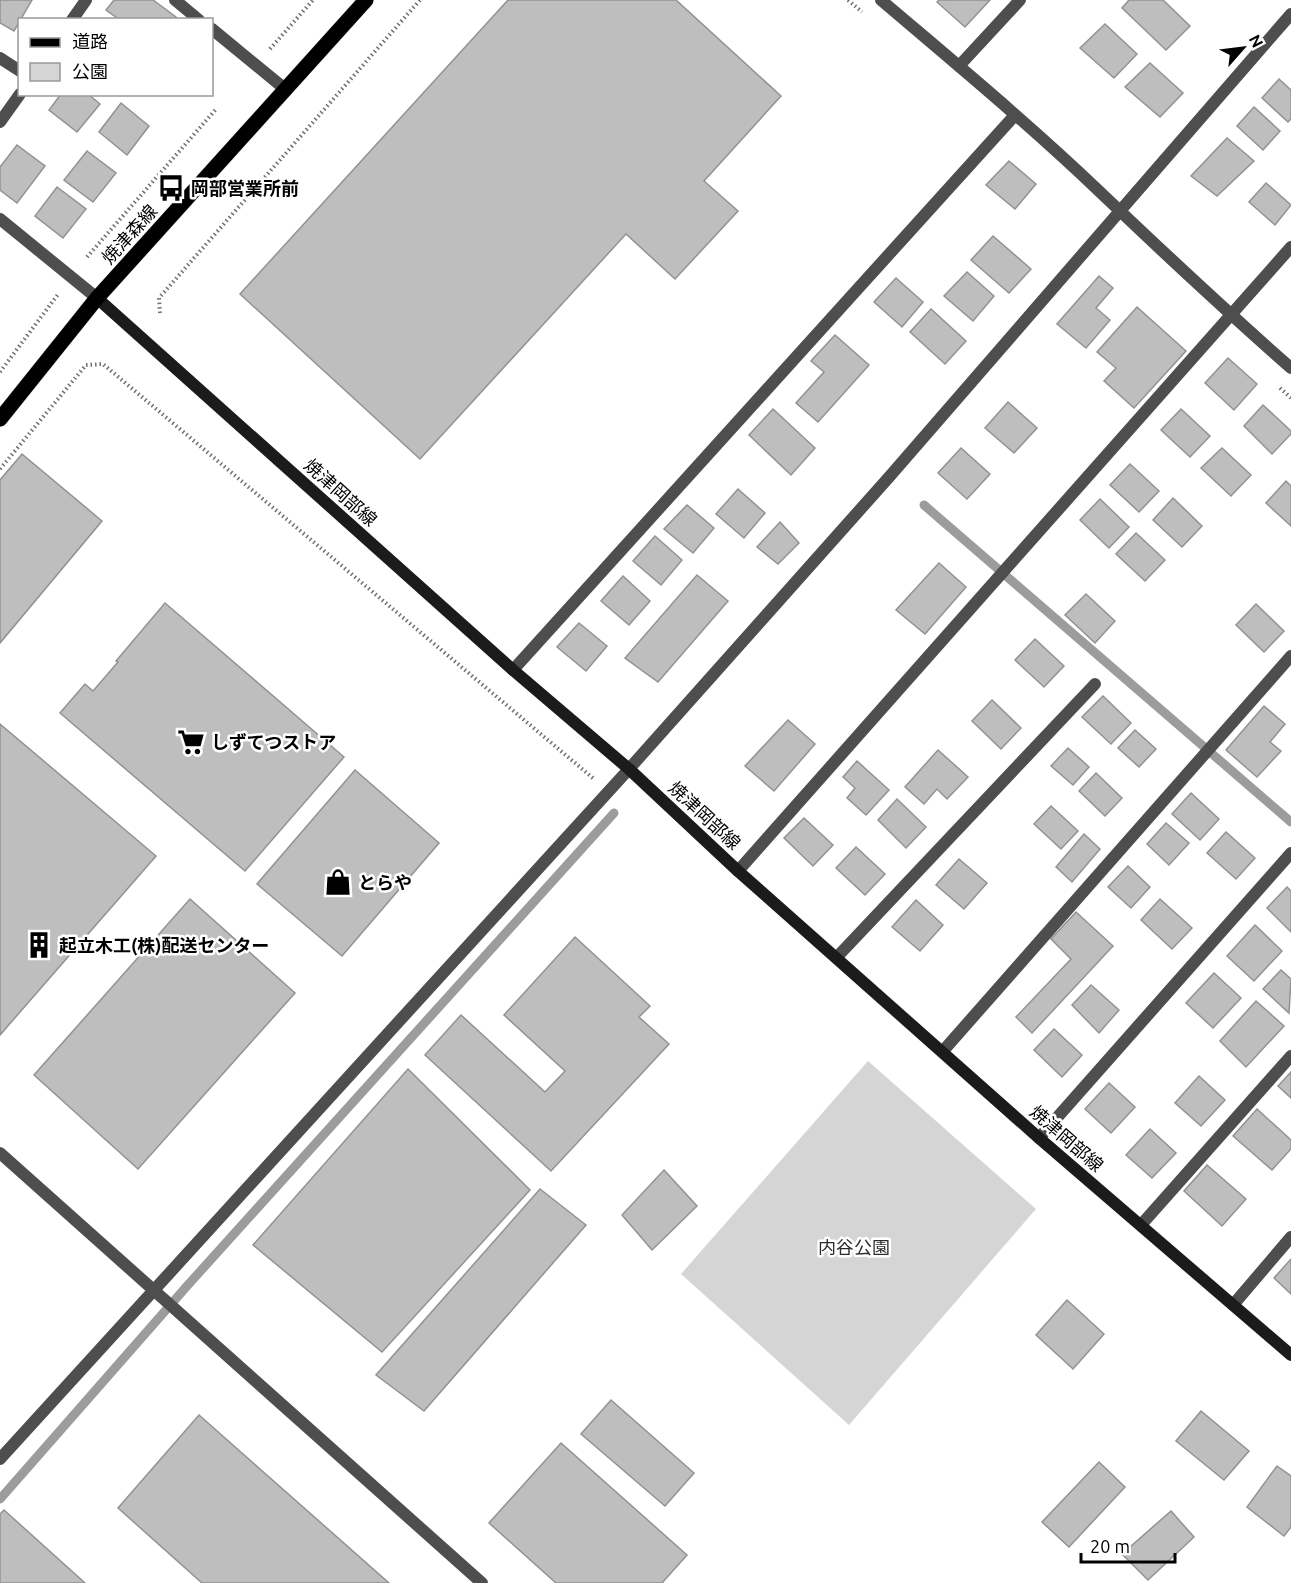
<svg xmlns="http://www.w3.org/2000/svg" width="1291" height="1583" font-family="Ubuntu,'Noto Sans JP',sans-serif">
<rect width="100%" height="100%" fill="#fff"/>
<!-- green -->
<path fill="#d5d5d5" d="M 868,1061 L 1036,1209 L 849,1425 L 681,1274 Z"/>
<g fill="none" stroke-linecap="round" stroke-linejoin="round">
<!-- stream -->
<g stroke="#9c9c9c" stroke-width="9">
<path d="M 924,505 L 1291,822"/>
<path d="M 0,1499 L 187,1286 L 614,813"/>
</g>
</g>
<!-- building -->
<g fill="#bebebe" stroke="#929292" stroke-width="1.5">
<path d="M 0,0 L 32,0 L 14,31 L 0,23 Z"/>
<path d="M 114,0 L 153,0 L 176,17 L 175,20 L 120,20 L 106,10 Z"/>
<path d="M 508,0 L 676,0 L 781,96 L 704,181 L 738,211 L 675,279 L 626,234 L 420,459 L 240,294 Z"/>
<path d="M 939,0 L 990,0 L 965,27 L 937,2 Z"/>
<path d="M 1129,0 L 1163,0 L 1190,26 L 1166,50 L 1122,8 Z"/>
<path d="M 1105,24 L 1137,54 L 1114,78 L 1080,48 Z"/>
<path d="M 1150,63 L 1183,93 L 1160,117 L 1125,87 Z"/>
<path d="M 1279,79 L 1291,90 L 1291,119 L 1288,122 L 1262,98 Z"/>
<path d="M 61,94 L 88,94 L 100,104 L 77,132 L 49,110 Z"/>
<path d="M 121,103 L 149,126 L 127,155 L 99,132 Z"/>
<path d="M 1254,107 L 1280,131 L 1263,150 L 1237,126 Z"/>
<path d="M 1227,138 L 1254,161 L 1217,196 L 1191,176 Z"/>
<path d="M 17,145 L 45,166 L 17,203 L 0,190 L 0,167 Z"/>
<path d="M 87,151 L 116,173 L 93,202 L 64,180 Z"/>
<path d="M 1009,161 L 1036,184 L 1015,209 L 986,185 Z"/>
<path d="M 1266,183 L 1291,205 L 1275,225 L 1249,202 Z"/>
<path d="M 57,187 L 86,209 L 63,238 L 35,216 Z"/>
<path d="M 993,236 L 1031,269 L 1009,293 L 971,260 Z"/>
<path d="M 967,272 L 994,296 L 973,321 L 944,296 Z"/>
<path d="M 1099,276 L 1113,288 L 1096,308 L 1110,320 L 1086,348 L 1057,324 Z"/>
<path d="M 896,278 L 923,302 L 902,327 L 874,302 Z"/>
<path d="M 1137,307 L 1186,351 L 1134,408 L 1104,381 L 1116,368 L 1097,352 Z"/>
<path d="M 931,309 L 966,341 L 945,364 L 910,332 Z"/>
<path d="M 835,335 L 869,365 L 818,422 L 796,403 L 824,372 L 811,361 Z"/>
<path d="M 1228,358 L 1257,384 L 1234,410 L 1205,383 Z"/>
<path d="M 1008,402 L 1037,428 L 1014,453 L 985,428 Z"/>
<path d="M 1263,405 L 1291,431 L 1291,434 L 1272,454 L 1244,426 Z"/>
<path d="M 773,409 L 815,448 L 791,475 L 749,435 Z"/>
<path d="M 1181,409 L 1210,436 L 1190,457 L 1161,430 Z"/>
<path d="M 961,448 L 990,474 L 967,499 L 938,473 Z"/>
<path d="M 1222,448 L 1251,475 L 1231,496 L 1201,468 Z"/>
<path d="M 22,454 L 102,521 L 0,643 L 0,480 Z"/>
<path d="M 1130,464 L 1159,491 L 1139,512 L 1110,485 Z"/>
<path d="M 1286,481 L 1291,486 L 1291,526 L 1266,503 Z"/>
<path d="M 738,489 L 765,513 L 744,538 L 716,514 Z"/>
<path d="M 1173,498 L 1202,526 L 1182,547 L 1153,520 Z"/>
<path d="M 1100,499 L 1129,527 L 1109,548 L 1080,520 Z"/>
<path d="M 687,505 L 714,528 L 693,553 L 664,529 Z"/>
<path d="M 780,522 L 799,543 L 778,564 L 757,547 Z"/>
<path d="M 1136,533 L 1165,560 L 1145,581 L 1116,554 Z"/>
<path d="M 655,536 L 682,560 L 661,585 L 633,561 Z"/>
<path d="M 939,563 L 966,587 L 925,634 L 896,610 Z"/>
<path d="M 697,575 L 728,601 L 658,682 L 625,658 Z"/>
<path d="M 623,576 L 650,601 L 629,625 L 601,601 Z"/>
<path d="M 1086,594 L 1115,621 L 1095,643 L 1065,615 Z"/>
<path d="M 165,603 L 344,757 L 245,871 L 60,713 L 85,684 L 93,691 L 118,662 L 116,661 Z"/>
<path d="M 1256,604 L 1284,631 L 1264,652 L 1236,625 Z"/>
<path d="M 579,623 L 607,646 L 586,671 L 557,647 Z"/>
<path d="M 1035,639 L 1064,666 L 1044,687 L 1015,660 Z"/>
<path d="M 1103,696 L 1131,723 L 1111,744 L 1082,717 Z"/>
<path d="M 992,700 L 1021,728 L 1001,749 L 972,721 Z"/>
<path d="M 1264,706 L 1285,724 L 1270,742 L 1281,751 L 1257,777 L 1226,750 Z"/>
<path d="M 788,720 L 815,744 L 774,791 L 745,766 Z"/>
<path d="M 0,724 L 156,856 L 0,1035 Z"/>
<path d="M 1135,730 L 1156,749 L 1139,767 L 1118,748 Z"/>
<path d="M 1068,748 L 1089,767 L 1073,785 L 1051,766 Z"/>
<path d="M 938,750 L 968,777 L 947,799 L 937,789 L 924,804 L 905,787 Z"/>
<path d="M 857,761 L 889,790 L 866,815 L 847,798 L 855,788 L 843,777 Z"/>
<path d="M 355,770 L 439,843 L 342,956 L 257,884 Z"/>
<path d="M 1096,773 L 1122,798 L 1105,816 L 1079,791 Z"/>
<path d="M 1191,793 L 1219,819 L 1200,840 L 1172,814 Z"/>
<path d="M 897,799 L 926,827 L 906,848 L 878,820 Z"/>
<path d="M 1051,806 L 1078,831 L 1061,849 L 1034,824 Z"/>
<path d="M 804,818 L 833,845 L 813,866 L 784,838 Z"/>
<path d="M 1166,823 L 1189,843 L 1169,865 L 1147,844 Z"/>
<path d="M 1226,832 L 1255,858 L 1236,879 L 1207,853 Z"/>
<path d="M 1084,834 L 1100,849 L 1072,882 L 1056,867 Z"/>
<path d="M 856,847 L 885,874 L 865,895 L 836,868 Z"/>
<path d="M 959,859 L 987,883 L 964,909 L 936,885 Z"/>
<path d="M 1128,866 L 1150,887 L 1131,908 L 1108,887 Z"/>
<path d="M 1287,887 L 1291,891 L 1291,932 L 1267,908 Z"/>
<path d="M 190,899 L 295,993 L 138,1169 L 34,1075 Z"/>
<path d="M 1160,899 L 1192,928 L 1172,949 L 1141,920 Z"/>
<path d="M 916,900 L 943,925 L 920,951 L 892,927 Z"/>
<path d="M 1076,912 L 1113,946 L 1032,1033 L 1016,1017 L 1071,959 L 1051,939 Z"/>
<path d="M 1255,925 L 1282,951 L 1254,981 L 1227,956 Z"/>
<path d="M 575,937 L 650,1006 L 639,1017 L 669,1044 L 551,1171 L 425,1055 L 461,1015 L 545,1092 L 565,1071 L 504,1015 Z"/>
<path d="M 1281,970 L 1291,979 L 1289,1013 L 1263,989 Z"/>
<path d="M 1214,973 L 1241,998 L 1213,1028 L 1186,1003 Z"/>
<path d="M 1091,985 L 1119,1010 L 1099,1033 L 1072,1005 Z"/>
<path d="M 1256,1001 L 1284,1026 L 1246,1067 L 1220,1041 Z"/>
<path d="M 1054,1029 L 1082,1055 L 1062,1077 L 1034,1050 Z"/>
<path d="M 408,1069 L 530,1190 L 382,1352 L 253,1245 Z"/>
<path d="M 1291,1072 L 1291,1098 L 1278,1086 Z"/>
<path d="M 1199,1076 L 1225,1100 L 1201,1126 L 1175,1103 Z"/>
<path d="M 1109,1083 L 1135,1107 L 1111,1133 L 1085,1109 Z"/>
<path d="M 1257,1109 L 1291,1140 L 1291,1149 L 1272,1170 L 1233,1136 Z"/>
<path d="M 1150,1129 L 1176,1153 L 1152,1178 L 1126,1155 Z"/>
<path d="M 1207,1165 L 1246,1199 L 1222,1226 L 1184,1191 Z"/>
<path d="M 664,1170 L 697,1206 L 652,1250 L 622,1215 Z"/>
<path d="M 540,1189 L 586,1225 L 424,1411 L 376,1375 Z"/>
<path d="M 1291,1259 L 1291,1294 L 1274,1278 Z"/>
<path d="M 1067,1300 L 1104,1334 L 1073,1369 L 1036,1335 Z"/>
<path d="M 611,1400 L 694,1473 L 665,1506 L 581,1434 Z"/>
<path d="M 1201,1411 L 1249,1451 L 1224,1480 L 1176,1441 Z"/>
<path d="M 199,1415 L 389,1583 L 202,1583 L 118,1508 Z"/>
<path d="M 561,1443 L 687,1555 L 662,1583 L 556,1583 L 489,1523 Z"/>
<path d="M 1099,1462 L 1125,1487 L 1069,1547 L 1042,1522 Z"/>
<path d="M 1277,1466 L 1291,1476 L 1291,1527 L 1284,1536 L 1247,1507 Z"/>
<path d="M 4,1510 L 85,1583 L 0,1583 L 0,1514 Z"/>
<path d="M 1171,1511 L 1194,1537 L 1148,1580 L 1122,1554 Z"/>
</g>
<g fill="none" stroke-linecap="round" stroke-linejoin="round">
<defs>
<path id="primary" d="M 0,419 L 97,298 L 366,0"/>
</defs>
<!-- primary casing -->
<use href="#primary" stroke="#dbdbdb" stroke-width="16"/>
<!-- path -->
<g stroke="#707070" stroke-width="4" stroke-dasharray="1.5 3" stroke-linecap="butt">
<path d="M 848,0 L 862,12"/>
<path d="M 270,49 L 313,0"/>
<path d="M 87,257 L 217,108"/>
<path d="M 160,313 L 159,298 L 420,0"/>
<path d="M 0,372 L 59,293"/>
<path d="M 1280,388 L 1291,398"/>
<path d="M 0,469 L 86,365 L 103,364 L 594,779"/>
</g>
<!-- minor -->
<g stroke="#4e4e4e" stroke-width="12">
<path d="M 175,0 L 199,20"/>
<path d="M 881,0 C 955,63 1030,125 1100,192 C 1163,252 1226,311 1291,368"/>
<path d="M 72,20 L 86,0"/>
<path d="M 212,29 L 285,89"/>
<path d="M 0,58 L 20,71"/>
<path d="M 959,66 L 1020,0"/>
<path d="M 0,122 L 20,94"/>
<path d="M 0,219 L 97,298"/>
<path d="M 513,670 L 1015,115"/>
<path d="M 738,871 L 1291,247"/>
<path d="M 837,957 L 1095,684"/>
<path d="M 943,1051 L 1291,656"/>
<path d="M 1039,1138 L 1291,853"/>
<path d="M 0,1153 L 482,1583"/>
<path d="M 1141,1225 L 1291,1056"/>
<path d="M 1233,1305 L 1291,1237"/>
<path d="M 0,1459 L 629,769 L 890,476 L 1291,14"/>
</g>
<!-- secondary -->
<path stroke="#1b1b1b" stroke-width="12" d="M 97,298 L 513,670 L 629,769 L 738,871 L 1039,1138 L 1291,1355"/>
<!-- primary -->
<use href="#primary" stroke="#000" stroke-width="15"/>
</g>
<!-- icons -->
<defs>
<symbol id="bus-bare" viewBox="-9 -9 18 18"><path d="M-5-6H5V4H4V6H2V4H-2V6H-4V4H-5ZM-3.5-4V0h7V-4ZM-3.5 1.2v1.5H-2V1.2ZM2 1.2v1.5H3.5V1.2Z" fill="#000" stroke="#fff" stroke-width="2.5" paint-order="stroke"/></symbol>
<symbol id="supermarket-bare" viewBox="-9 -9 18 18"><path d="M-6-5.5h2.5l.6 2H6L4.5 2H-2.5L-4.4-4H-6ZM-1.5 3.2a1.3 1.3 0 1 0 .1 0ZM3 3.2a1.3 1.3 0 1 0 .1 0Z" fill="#000" stroke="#fff" stroke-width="2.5" paint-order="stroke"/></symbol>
<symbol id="shop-bare" viewBox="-9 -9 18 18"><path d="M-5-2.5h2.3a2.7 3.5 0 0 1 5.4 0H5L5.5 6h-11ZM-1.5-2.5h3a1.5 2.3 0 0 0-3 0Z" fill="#000" stroke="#fff" stroke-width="2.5" paint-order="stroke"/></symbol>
<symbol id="building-bare" viewBox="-9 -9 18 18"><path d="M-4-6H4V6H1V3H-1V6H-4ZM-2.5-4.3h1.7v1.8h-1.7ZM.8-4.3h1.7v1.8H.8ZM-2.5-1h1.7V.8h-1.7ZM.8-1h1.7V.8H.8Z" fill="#000" stroke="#fff" stroke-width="2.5" paint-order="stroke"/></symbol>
</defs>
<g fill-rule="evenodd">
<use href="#bus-bare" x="152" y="169" width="38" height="38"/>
<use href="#supermarket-bare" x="172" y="723" width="38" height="38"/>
<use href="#shop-bare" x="319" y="863" width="38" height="38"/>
<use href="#building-bare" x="20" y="926" width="38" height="38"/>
</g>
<g text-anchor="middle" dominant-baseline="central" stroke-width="5" stroke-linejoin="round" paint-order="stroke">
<!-- poi labels -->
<g font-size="18" font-weight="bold" fill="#000" stroke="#fff" text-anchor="start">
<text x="191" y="188">岡部営業所前</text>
<text x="211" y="742">しずてつストア</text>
<text x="358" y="882">とらや</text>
<text x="59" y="945">起立木工(株)配送センター</text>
</g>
<!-- street labels -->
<g font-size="18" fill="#000" stroke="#fff">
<text transform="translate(129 234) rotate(-48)">焼津森線</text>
<text transform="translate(341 492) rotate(42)">焼津岡部線</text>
<text transform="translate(705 815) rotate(43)">焼津岡部線</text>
<text transform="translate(1067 1138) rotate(41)">焼津岡部線</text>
</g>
<!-- park labels -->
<g font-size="18" fill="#2c2c2c" stroke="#fff">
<text x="854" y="1247">内谷公園</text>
</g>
</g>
<!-- legend -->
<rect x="18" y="18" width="195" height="78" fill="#ffffff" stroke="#999999" stroke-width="1.5"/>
<rect x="30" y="38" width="30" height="9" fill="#000000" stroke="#999999" stroke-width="1.5"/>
<text x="72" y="48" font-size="18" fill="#000000">道路</text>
<rect x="30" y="63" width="30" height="18" fill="#d5d5d5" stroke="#999999" stroke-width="1.5"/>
<text x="72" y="78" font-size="18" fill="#000000">公園</text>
<!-- north arrow -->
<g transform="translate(1243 48) rotate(62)" stroke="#ffffff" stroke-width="4.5" paint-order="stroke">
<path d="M0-4.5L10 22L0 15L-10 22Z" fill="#000000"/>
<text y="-9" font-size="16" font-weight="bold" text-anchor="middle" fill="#000000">N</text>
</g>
<!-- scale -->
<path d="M1081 1553v9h94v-9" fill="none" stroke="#000000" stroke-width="3"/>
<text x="1090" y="1553" font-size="18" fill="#000000" stroke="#ffffff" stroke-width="4.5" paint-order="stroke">20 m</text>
</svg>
